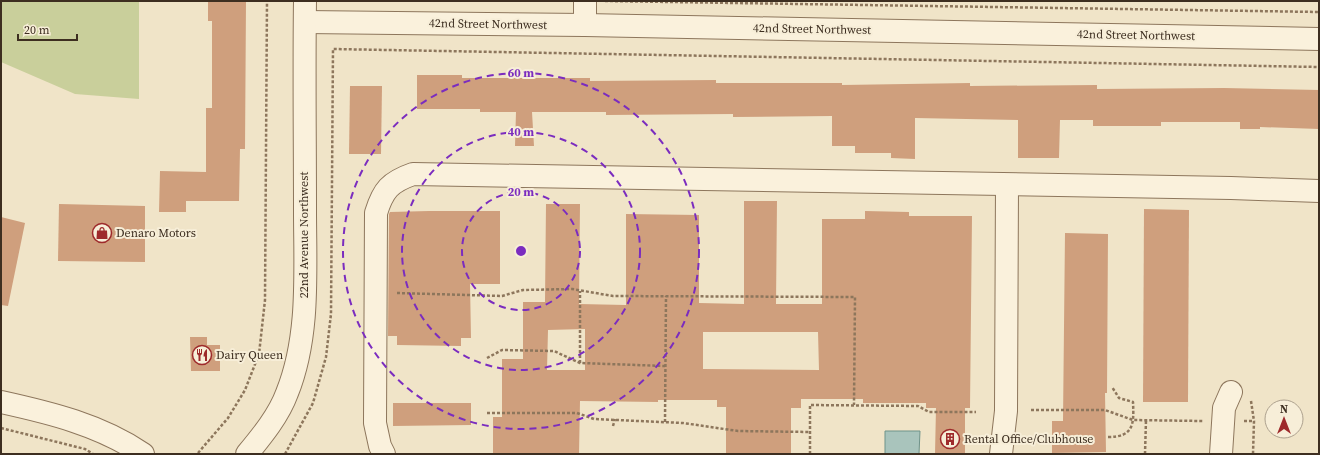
<svg xmlns="http://www.w3.org/2000/svg" width="1320" height="455" font-family="'Source Serif 4',serif">
<rect width="100%" height="100%" fill="#f0e4c8"/>
<!-- green -->
<path fill="#c9cf9b" d="M 1,1 L 139,1 L 139,99 L 75,94 L 1,62 Z"/>
<!-- water -->
<path fill="#a9c4bc" stroke="#6f938a" d="M 885,431 L 920,431 L 919,454 L 885,454 Z"/>
<!-- building -->
<g fill="#cf9f7d" fill-rule="evenodd">
<path d="M 208,1 L 246,1 L 245,149 L 240,149 L 239,201 L 186,201 L 186,212 L 159,212 L 160,171 L 206,172 L 206,108 L 212,108 L 212,21 L 208,21 Z"/>
<path d="M 417,75 L 462,75 L 462,78 L 590,78 L 590,81 L 716,80 L 716,83 L 842,83 L 842,85 L 970,83 L 970,86 L 1097,85 L 1097,89 L 1224,88 L 1319,90 L 1319,129 L 1260,127 L 1260,129 L 1240,129 L 1240,122 L 1161,122 L 1161,126 L 1093,126 L 1093,120 L 1060,120 L 1059,158 L 1018,158 L 1018,120 L 915,118 L 915,159 L 891,158 L 891,153 L 855,153 L 855,146 L 832,146 L 832,116 L 733,117 L 733,114 L 606,115 L 606,112 L 532,112 L 534,146 L 515,146 L 516,112 L 480,112 L 480,109 L 417,109 Z"/>
<path d="M 350,86 L 382,86 L 381,154 L 349,154 Z"/>
<path d="M 744,201 L 777,201 L 776,304 L 822,304 L 822,219 L 865,219 L 865,211 L 909,212 L 909,216 L 972,216 L 970,408 L 965,408 L 965,454 L 935,454 L 936,408 L 926,408 L 926,403 L 863,403 L 863,399 L 801,399 L 801,408 L 791,408 L 791,454 L 726,454 L 726,407 L 717,407 L 717,400 L 658,400 L 658,402 L 580,401 L 579,454 L 493,454 L 493,417 L 502,417 L 502,359 L 523,359 L 523,302 L 545,302 L 546,204 L 580,204 L 579,304 L 626,305 L 626,214 L 699,215 L 699,303 L 744,304 ZM 585,329 L 585,370 L 547,370 L 548,330 ZM 703,332 L 818,332 L 819,370 L 703,369 Z"/>
<path d="M 59,204 L 145,206 L 145,262 L 58,261 Z"/>
<path d="M 1144,209 L 1189,210 L 1188,402 L 1143,402 Z"/>
<path d="M 429,211 L 500,211 L 500,284 L 470,284 L 471,338 L 461,338 L 461,346 L 397,345 L 397,336 L 388,336 L 389,214 L 390,212 Z"/>
<path d="M 1,217 L 25,223 L 8,306 L 1,305 Z"/>
<path d="M 1065,233 L 1108,234 L 1107,393 L 1105,393 L 1106,452 L 1052,453 L 1052,421 L 1063,421 Z"/>
<path d="M 190,337 L 207,337 L 207,345 L 220,345 L 220,371 L 191,371 Z"/>
<path d="M 393,403 L 471,403 L 471,425 L 393,426 Z"/>
</g>
<g fill="none" stroke-linecap="round" stroke-linejoin="round">
<defs>
<g id="minor">
<path d="M 305,22 L 585,25 L 1319,39"/>
<path d="M 585,25 L 585,1"/>
<path d="M 1,402 C 51,413 100,425 143,454"/>
<path d="M 247,454 C 262,436 279,415 287,393 C 310,336 305,271 305,210 C 305,141 304,71 305,1"/>
<path d="M 384,454 L 380,446 L 375,423 L 376,213 C 383,190 390,182 413,174 L 1231,188 L 1319,191"/>
<path d="M 1001,454 L 1006,411 L 1007,185"/>
<path d="M 1221,454 L 1224,408 L 1231,392"/>
</g>
</defs>
<!-- minor casing -->
<use href="#minor" stroke="#8d765c" stroke-width="24"/>
<!-- path -->
<g stroke="#8d765c" stroke-width="2.5" stroke-dasharray="3 2" stroke-linecap="butt">
<path d="M 605,1 L 1319,12"/>
<path d="M 397,293 L 502,296 L 523,290 L 572,289 L 613,296 L 855,297 L 854,405"/>
<path d="M 487,358 L 502,350 L 554,351 L 580,363 L 665,366"/>
<path d="M 580,363 L 580,291"/>
<path d="M 1251,401 L 1254,421 L 1253,454"/>
<path d="M 1031,410 L 1105,410 L 1133,420 L 1203,421"/>
<path d="M 487,413 L 577,413 L 594,419 L 683,423 L 738,431 L 810,432"/>
<path d="M 1244,421 L 1254,421"/>
<path d="M 665,422 L 666,296"/>
<path d="M 613,426 L 615,419"/>
<path d="M 1,428 L 85,449 L 93,454"/>
<path d="M 1108,437 C 1134,437 1134,424 1133,402 L 1119,398 L 1112,387"/>
<path d="M 198,453 L 228,418 L 245,390 L 259,354 L 265,300 L 267,1"/>
<path d="M 285,454 L 313,403 L 326,357 L 331,314 L 333,49 L 1319,67"/>
<path d="M 810,454 L 810,405 L 918,406 L 929,412 L 976,412"/>
<path d="M 1145,454 L 1146,420"/>
</g>
<!-- minor -->
<use href="#minor" stroke="#faf1dc" stroke-width="22"/>
</g>
<!-- distance rings -->
<g fill="none" stroke="#7b2cbf" stroke-width="2" stroke-dasharray="7 5">
<circle cx="521" cy="251" r="59"/>
<circle cx="521" cy="251" r="119"/>
<circle cx="521" cy="251" r="178"/>
</g>
<!-- icons -->
<defs>
<symbol id="shop-ring" viewBox="-11 -11 22 22"><circle r="9.5" fill="#f7eed8" stroke="#9e2a2b" stroke-width="1.5"/><path d="M-5-2.5h2.3a2.7 3.5 0 0 1 5.4 0H5L5.5 6h-11ZM-1.5-2.5h3a1.5 2.3 0 0 0-3 0Z" fill="#9e2a2b"/></symbol>
<symbol id="restaurant-ring" viewBox="-11 -11 22 22"><circle r="9.5" fill="#f7eed8" stroke="#9e2a2b" stroke-width="1.5"/><path d="M-5-6h1v4h1v-4h1v4h1v-4h1v5L-1.5 .5V6h-2V.5L-5-1ZM5-6V6H3V1.5H1.5Q1.5-4 5-6Z" fill="#9e2a2b"/></symbol>
<symbol id="building-ring" viewBox="-11 -11 22 22"><circle r="9.5" fill="#f7eed8" stroke="#9e2a2b" stroke-width="1.5"/><path d="M-4-6H4V6H1V3H-1V6H-4ZM-2.5-4.3h1.7v1.8h-1.7ZM.8-4.3h1.7v1.8H.8ZM-2.5-1h1.7V.8h-1.7ZM.8-1h1.7V.8H.8Z" fill="#9e2a2b"/></symbol>
</defs>
<g fill-rule="evenodd">
<use href="#shop-ring" x="91" y="222" width="22" height="22"/>
<use href="#restaurant-ring" x="191" y="344" width="22" height="22"/>
<use href="#building-ring" x="939" y="428" width="22" height="22"/>
</g>
<g text-anchor="middle" dominant-baseline="central" stroke-width="4" stroke-linejoin="round" paint-order="stroke">
<!-- street labels -->
<g font-size="12" fill="#3d2e20" stroke="#f7eed8">
<text transform="translate(488 24) rotate(1)">42nd Street Northwest</text>
<text transform="translate(812 29) rotate(1)">42nd Street Northwest</text>
<text transform="translate(1136 35) rotate(1)">42nd Street Northwest</text>
<text transform="translate(304 235) rotate(-90)">22nd Avenue Northwest</text>
</g>
<!-- poi labels -->
<g font-size="12" fill="#3d2e20" stroke="#f7eed8" text-anchor="start">
<text x="116" y="233">Denaro Motors</text>
<text x="216" y="355">Dairy Queen</text>
<text x="964" y="439">Rental Office/Clubhouse</text>
</g>
</g>
<circle cx="521" cy="251" r="6" fill="#7b2cbf" stroke="#f7eed8" stroke-width="2"/>
<g font-size="12" text-anchor="middle" font-weight="bold" fill="#7b2cbf" stroke="#f7eed8" stroke-width="4" stroke-linejoin="round" paint-order="stroke">
<text x="521" y="77">60 m</text>
<text x="521" y="136">40 m</text>
<text x="521" y="196">20 m</text>
</g>
<!-- border -->
<rect width="1320" height="455" fill="none" stroke="#3d2e20" stroke-width="4"/>
<!-- north arrow -->
<g transform="translate(1284 419)"><circle r="19" fill="#f7eed8" stroke="#ada18e"/>
<path d="M0-3L7 15L0 10L-7 15Z" fill="#9e2a2b"/>
<text y="-6" font-size="11" font-weight="bold" text-anchor="middle" fill="#3d2e20">N</text>
</g>
<!-- scale -->
<path d="M18 34v6h59v-6" fill="none" stroke="#3d2e20" stroke-width="2"/>
<text x="24" y="34" font-size="12" fill="#3d2e20" stroke="#f7eed8" stroke-width="3" paint-order="stroke">20 m</text>
</svg>
